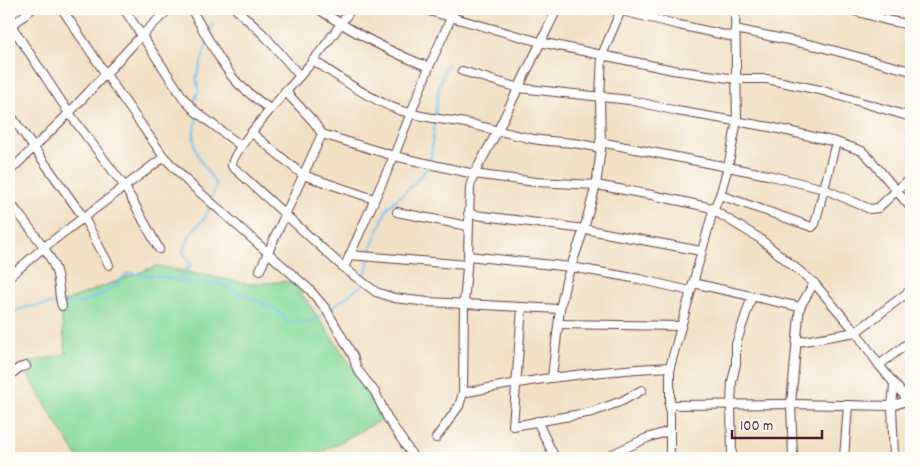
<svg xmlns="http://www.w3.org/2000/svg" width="920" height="467" font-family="Dekko,sans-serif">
<rect width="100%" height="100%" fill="#fdfcf7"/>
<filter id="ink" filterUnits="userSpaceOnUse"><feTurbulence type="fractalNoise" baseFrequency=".02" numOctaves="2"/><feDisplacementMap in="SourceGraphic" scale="10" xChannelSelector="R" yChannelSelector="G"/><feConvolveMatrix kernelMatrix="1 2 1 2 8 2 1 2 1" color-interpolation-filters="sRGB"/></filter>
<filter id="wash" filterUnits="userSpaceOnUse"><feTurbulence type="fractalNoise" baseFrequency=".0096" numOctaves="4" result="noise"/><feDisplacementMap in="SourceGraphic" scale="20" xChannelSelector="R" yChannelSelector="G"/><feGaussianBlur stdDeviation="1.12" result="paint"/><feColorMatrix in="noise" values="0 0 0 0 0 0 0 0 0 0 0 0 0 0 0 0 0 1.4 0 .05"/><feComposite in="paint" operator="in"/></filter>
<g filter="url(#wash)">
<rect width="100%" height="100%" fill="#f2e0c3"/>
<!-- green -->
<path fill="#8bdb9b" stroke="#6a7d63" d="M 156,266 L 250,284 L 293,281 L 370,393 L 383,419 L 311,458 L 78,458 L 21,364 L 66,354 L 60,303 Z"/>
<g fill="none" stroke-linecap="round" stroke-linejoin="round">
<!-- stream -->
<g stroke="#71c1ec" stroke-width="2">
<path d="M 209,33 L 213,24"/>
<path d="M 195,107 L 194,102 L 199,90 L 196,79 L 207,43"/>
<path d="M 197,115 C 197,121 195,126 194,131 C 191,152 205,167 216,184 L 212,198"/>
<path d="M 435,115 L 439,86 L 447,64"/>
<path d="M 430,162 L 435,120"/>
<path d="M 370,254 L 373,242 L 388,207 L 413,185 L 428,167"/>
<path d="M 177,280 L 191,265 L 183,252 L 191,233 L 206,216 L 210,205"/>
<path d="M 364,281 L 369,259"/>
<path d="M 114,286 L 128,273 L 164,277 L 189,283 L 220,284 L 277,310 L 288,323 L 314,321 L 326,312"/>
<path d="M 64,303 L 84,303 L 111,289"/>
<path d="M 330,309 L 362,285"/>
<path d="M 9,313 L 27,307 L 59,303"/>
</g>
</g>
</g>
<g filter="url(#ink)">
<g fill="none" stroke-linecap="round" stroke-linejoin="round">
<defs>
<g id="minor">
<path d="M 62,9 L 105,73 L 164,157 L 188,182 L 309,289 L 326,309 L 353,356 L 357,369 L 375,392 L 388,419 L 414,458"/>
<path d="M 124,9 L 184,99 L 195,111 L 241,146"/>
<path d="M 191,9 C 205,32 217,58 234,79 C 244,91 258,100 270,109"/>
<path d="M 236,9 L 264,35 L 300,76"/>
<path d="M 318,9 C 353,32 389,52 429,67"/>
<path d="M 351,9 C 339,27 326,45 312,62 C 299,78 230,150 232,166 L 344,268 L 376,292 L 394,298 L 428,302 L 560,309"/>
<path d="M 422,9 L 540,42 L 673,70 L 736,79 L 767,79 L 820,90 L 911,117"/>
<path d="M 614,9 L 679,25 L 734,37"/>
<path d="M 848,9 L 886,20 L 911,25"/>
<path d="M 9,22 L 69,113 L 125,187 L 159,249"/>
<path d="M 9,28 L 32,9"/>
<path d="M 735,29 L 817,46 L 911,71"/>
<path d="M 313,60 C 341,79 368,98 399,110 C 422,118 442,119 466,123 C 488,128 510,134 533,139 C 556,143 579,141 601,149"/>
<path d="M 462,71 L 519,88 L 629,100 L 677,111 L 770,127 L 836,142 L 862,151 L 871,160 L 911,208"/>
<path d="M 285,91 L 313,121 L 322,134 L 394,156 L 474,174 L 536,182 L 596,185 L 652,195 L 708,207 L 759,238 L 814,283 L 856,332 L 879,365 L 911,404"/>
<path d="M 9,113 L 84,218 L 109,265"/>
<path d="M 252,133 L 303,175 L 374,199"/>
<path d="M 600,142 L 768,175 L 824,189 L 870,209 L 878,208 L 911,177"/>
<path d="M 9,172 L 69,113 L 142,35 L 169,9"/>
<path d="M 720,195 L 812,227 L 815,224 L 836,142"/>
<path d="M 9,201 C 24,222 45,244 55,268 C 60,281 58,294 62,306"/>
<path d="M 397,212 L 468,226"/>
<path d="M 468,214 L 584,229 L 701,251"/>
<path d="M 350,255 L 467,265"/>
<path d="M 468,256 L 571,267 L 639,279 L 690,291"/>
<path d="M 344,268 L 394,156 L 429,67 L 455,9"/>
<path d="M 260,270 L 322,134"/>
<path d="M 9,277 L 43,248 L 164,157"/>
<path d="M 693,283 L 800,307"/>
<path d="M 522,307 L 513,426 L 592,412 L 622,401 L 642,390"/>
<path d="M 559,324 L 681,326"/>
<path d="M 798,342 L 856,332 L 911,290"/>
<path d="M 879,365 L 911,341"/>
<path d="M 9,376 L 19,368 L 26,366"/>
<path d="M 552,377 L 560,309 L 566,281 L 584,229 L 596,185 L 601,149 L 600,97 L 602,55 L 621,10"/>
<path d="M 463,393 C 532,379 600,370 670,367"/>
<path d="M 669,405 L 791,404 L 892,406 L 911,399"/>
<path d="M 537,421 L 555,458"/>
<path d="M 436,438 L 459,406 L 463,393 L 464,303 L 468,256 L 470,187 L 474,174 L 497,132 L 557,9"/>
<path d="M 604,458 L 647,438 L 669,431"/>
<path d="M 670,458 L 670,367 L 713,211 L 720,195 L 728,167 L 737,121 L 735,9"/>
<path d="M 732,458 L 731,404 L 732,382 L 736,364 L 736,344 L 752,296"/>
<path d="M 793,458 L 791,404 L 799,315 L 800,307 L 814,283"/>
<path d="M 844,458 L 848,405"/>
<path d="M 894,458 L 892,406 L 894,385"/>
</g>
</defs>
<!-- minor casing -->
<use href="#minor" stroke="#633c42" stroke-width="10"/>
<!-- minor -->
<use href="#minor" stroke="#fff" stroke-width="8"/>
</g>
</g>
<!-- margin -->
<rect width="920" height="467" fill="none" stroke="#fdfcf7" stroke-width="30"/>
<!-- scale -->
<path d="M732 430v8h90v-8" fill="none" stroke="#4a1f2b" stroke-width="2.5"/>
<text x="740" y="430" font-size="15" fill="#4a1f2b" stroke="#fdfcf7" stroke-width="4" paint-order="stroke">100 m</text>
</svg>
